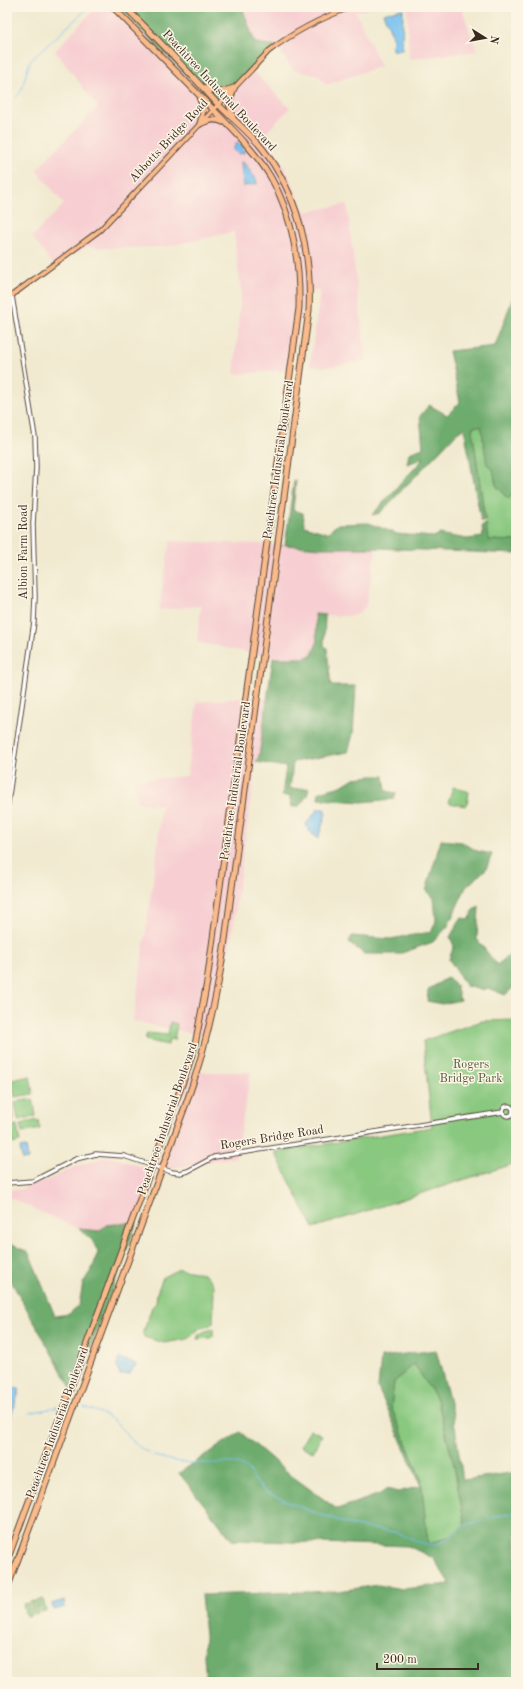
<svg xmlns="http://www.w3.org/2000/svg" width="523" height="1689" font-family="'Old Standard TT',serif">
<rect width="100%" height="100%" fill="#fcf5e5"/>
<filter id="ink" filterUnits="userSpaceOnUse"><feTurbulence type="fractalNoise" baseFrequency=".025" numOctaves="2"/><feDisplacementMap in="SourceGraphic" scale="8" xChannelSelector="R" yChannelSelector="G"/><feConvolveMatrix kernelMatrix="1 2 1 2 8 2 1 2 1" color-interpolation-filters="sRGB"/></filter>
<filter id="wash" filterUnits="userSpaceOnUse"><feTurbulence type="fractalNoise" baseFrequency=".012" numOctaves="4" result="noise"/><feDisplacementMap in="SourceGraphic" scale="16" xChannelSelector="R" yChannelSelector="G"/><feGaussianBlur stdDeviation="0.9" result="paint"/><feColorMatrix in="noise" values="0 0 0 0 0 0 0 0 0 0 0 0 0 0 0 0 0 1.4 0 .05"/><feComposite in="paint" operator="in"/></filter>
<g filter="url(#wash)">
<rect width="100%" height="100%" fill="#f1ead0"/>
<!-- built -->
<g fill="#f7cfd2">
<path d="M 96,7 L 118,7 L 216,105 L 250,68 L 290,108 L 264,135 L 283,164 L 305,212 L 347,204 L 366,361 L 323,367 L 310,365 L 320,291 L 306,292 L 290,370 L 234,374 L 241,292 L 234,232 L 164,247 L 99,248 L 88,246 L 54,266 L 32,237 L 64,204 L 36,170 L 98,107 L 55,51 Z"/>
<path d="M 242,7 L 376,7 L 356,12 L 381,66 L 326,85 L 319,76 L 293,70 L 277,46 L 255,43 Z"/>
<path d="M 407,7 L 461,7 L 477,51 L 409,59 Z"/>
<path d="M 170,541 L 285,545 L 322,548 L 376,548 L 366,606 L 358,614 L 350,616 L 315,615 L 317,643 L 312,656 L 303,658 L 273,658 L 197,642 L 201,606 L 159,610 Z"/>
<path d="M 251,697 L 266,699 L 259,757 L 256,762 L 231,941 L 205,1036 L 133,1021 L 157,853 L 161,805 L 138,802 L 134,780 L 187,776 L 197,702 Z"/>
<path d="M 192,1072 L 251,1072 L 236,1157 L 156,1171 L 137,1222 L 106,1225 L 100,1231 L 79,1229 L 8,1197 L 7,1189 L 19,1190 L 32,1184 L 48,1180 L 69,1169 L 108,1156 L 156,1171 Z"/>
</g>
<!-- green -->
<g fill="#88c87f" stroke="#62794e">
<path d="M 481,425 L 487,464 L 493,469 L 496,485 L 508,499 L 516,492 L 516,541 L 488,540 L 472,427 Z"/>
<path d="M 453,787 L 469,792 L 467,805 L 465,806 L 450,803 L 448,802 Z"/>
<path d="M 516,1020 L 516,1163 L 313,1228 L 275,1152 L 432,1127 L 423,1041 L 482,1021 Z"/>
<path d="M 170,1022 L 177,1024 L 174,1040 L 169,1039 L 168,1045 L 145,1040 L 147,1033 L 168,1035 Z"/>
<path d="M 30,1076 L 33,1094 L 15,1097 L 12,1080 Z"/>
<path d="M 33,1099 L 36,1116 L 18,1120 L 15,1102 Z"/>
<path d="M 7,1103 L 11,1103 L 14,1120 L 7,1122 Z"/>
<path d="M 38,1120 L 40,1129 L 22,1133 L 20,1124 Z"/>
<path d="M 17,1125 L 20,1142 L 7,1145 L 7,1126 Z"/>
<path d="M 179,1269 L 205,1274 L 214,1285 L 213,1323 L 210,1325 L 200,1328 L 188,1339 L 164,1343 L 144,1337 L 143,1333 L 152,1307 L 156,1303 L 157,1293 L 163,1277 Z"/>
<path d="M 213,1328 L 213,1336 L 210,1338 L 197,1339 L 199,1334 Z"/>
<path d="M 414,1364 L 437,1399 L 453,1461 L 465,1525 L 450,1536 L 428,1545 L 421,1479 L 391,1407 L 394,1382 Z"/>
<path d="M 310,1429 L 322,1435 L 313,1452 L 301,1446 Z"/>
<path d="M 43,1599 L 46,1611 L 40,1612 L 37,1601 Z"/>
<path d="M 35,1601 L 38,1613 L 33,1614 L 30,1602 Z"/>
<path d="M 28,1603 L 31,1615 L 26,1616 L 23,1604 Z"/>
</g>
<!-- forest -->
<g fill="#6eac6e" stroke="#546b46" fill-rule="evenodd">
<path d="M 118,7 L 242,7 L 255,43 L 277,46 L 216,105 Z"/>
<path d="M 516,289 L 516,492 L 508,499 L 496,485 L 493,469 L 487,464 L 481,426 L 472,427 L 485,521 L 481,521 L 464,428 L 456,434 L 380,513 L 372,515 L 424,458 L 407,464 L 409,453 L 423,448 L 420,416 L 429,405 L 447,415 L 460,402 L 449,351 L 495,346 Z"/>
<path d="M 294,481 L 296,481 L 293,510 L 303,513 L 304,526 L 327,533 L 338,524 L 369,523 L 397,534 L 434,537 L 439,534 L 467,539 L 483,537 L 482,525 L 486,524 L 488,540 L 516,541 L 516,554 L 376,548 L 321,548 L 285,545 Z"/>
<path d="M 315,614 L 325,615 L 324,645 L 327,648 L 331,686 L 356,686 L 353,734 L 348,752 L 293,762 L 290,789 L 309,788 L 307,796 L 299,806 L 292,807 L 290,796 L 282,796 L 286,767 L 256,762 L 259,756 L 273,658 L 303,658 L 312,655 L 317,643 Z"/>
<path d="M 371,776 L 384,776 L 386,791 L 396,793 L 394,799 L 362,802 L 318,799 L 319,792 L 341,786 L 354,778 Z"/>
<path d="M 441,840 L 462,842 L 477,851 L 492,854 L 486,869 L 466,887 L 448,926 L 433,942 L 399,954 L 364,954 L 349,942 L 352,936 L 390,939 L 431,932 L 436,921 L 434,898 L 426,891 Z"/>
<path d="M 479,906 L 477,939 L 497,965 L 509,955 L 516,953 L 516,970 L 513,974 L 516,985 L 505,995 L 488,988 L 481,990 L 466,986 L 449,959 L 454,946 L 450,937 L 461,918 L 470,919 L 473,910 Z"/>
<path d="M 448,977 L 456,986 L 460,1000 L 442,1004 L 427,1001 L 428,990 Z"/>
<path d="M 137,1222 L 74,1393 L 7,1274 L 7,1241 L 29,1253 L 55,1316 L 69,1314 L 79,1305 L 83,1283 L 93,1267 L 98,1252 L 92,1240 L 79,1229 L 100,1231 L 106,1225 Z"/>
<path d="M 436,1350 L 453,1414 L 463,1480 L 516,1472 L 516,1682 L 206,1682 L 204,1656 L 205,1636 L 201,1595 L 339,1591 L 378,1585 L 403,1589 L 450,1584 L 433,1558 L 408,1546 L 232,1540 L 179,1473 L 240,1432 L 292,1476 L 337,1509 L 380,1494 L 387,1489 L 398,1492 L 421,1486 L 378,1388 L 381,1357 ZM 414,1364 L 437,1399 L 453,1461 L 465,1525 L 450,1536 L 428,1545 L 421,1479 L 391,1407 L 394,1382 Z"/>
</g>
<!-- water -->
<g fill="#77c1f0" stroke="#597687">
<path d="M 403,9 L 402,50 L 392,50 L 393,37 L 383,13 Z"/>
<path d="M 237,142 L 243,146 L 244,153 L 239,154 L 233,150 Z"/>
<path d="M 241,162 L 243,162 L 256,179 L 257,184 L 243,186 Z"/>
<path d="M 318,809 L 324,809 L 326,813 L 318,839 L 308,830 L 306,824 Z"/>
<path d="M 26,1147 L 28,1159 L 22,1160 L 20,1148 Z"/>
<path d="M 119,1358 L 136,1364 L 130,1374 L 120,1375 L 117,1366 Z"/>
<path d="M 7,1387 L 20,1389 L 7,1428 Z"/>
<path d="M 64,1600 L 65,1607 L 54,1610 L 52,1604 Z"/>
</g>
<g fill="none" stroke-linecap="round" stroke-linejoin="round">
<!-- stream -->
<g stroke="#77c1f0" stroke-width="1">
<path d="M 16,97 L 21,92 L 30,61 L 89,7"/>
<path d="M 7,103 L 8,103"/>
<path d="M 15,1406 L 17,1407"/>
<path d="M 84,1407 C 95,1411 106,1414 115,1422 C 127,1433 134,1446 149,1453"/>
<path d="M 29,1413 L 59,1407"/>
<path d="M 154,1456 L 174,1461 L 192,1463 L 235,1463 L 248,1469 L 256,1482 L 266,1492 L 310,1511 L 355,1526 L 394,1532 L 428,1545 L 441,1543 L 465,1525 L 516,1512"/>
</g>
</g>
</g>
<g filter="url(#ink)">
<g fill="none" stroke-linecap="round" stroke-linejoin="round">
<defs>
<g id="minor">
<path d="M 7,809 L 34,622 L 35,597 L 33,524 L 36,467 L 35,437 L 12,296"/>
<circle cx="508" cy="1111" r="5"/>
<path d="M 7,1183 L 33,1181 L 76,1159 L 96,1154 L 124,1156 L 172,1172 L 180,1173 L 188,1171 L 214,1157 L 503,1112"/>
</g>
<g id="major">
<path d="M 7,299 L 100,230 L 269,51 C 295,31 321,18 351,7"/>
<path d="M 278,462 L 289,464"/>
</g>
<g id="highway">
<path d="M 204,88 L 220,92 L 234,88"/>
<path d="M 200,100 L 204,107 L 200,124"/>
<path d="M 233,116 L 229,104 L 234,88"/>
<path d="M 200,124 C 208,120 215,118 223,122"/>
<path d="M 7,1561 L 187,1071 L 195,1045 L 207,982 L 299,308 C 300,262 293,216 270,176 C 253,148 227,124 204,100 C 174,69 143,38 113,7"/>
<path d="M 7,1589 L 187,1101 C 204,1053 215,1005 223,955 L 309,310 C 312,253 298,194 262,148 C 248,131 230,117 215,101 C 186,69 156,37 125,7"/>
</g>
</defs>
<!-- minor casing -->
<use href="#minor" stroke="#564739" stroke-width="5.5"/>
<!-- major casing -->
<use href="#major" stroke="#564739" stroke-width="6"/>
<!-- highway casing -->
<use href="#highway" stroke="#564739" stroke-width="7"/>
<!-- minor -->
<use href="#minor" stroke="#fff" stroke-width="3.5"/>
<!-- major -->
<use href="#major" stroke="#fabb8c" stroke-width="4"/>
<!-- highway -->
<use href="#highway" stroke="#fabb8c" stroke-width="5"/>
</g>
</g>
<g text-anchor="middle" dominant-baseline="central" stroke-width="3" stroke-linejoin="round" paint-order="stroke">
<!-- street labels -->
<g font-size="12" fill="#3b2a1e" stroke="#fcf5e5">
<text transform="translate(219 91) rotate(47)">Peachtree Industrial Boulevard</text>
<text transform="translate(169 141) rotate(-47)">Abbotts Bridge Road</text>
<text transform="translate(279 460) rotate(-82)">Peachtree Industrial Boulevard</text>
<text transform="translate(24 552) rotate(-90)">Albion Farm Road</text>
<text transform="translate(236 781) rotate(-82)">Peachtree Industrial Boulevard</text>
<text transform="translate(168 1119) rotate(-71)">Peachtree Industrial Boulevard</text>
<text transform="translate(272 1138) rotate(-9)">Rogers Bridge Road</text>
<text transform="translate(58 1423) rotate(-70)">Peachtree Industrial Boulevard</text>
</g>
<!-- park labels -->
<g font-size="12" fill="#52593b" stroke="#fcf5e5">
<text x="471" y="1065">Rogers<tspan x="471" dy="14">Bridge Park</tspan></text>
</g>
</g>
<!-- margin -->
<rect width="523" height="1689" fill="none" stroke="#fcf5e5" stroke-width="24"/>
<!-- north arrow -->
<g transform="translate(485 38) rotate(101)" stroke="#fcf5e5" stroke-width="3" paint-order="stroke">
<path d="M0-3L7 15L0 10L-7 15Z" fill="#3b2a1e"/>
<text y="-6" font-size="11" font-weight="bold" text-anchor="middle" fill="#3b2a1e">N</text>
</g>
<!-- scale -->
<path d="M377 1663v6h101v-6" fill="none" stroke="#3b2a1e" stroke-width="2"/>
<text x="383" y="1663" font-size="12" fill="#3b2a1e" stroke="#fcf5e5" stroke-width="3" paint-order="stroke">200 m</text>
</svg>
